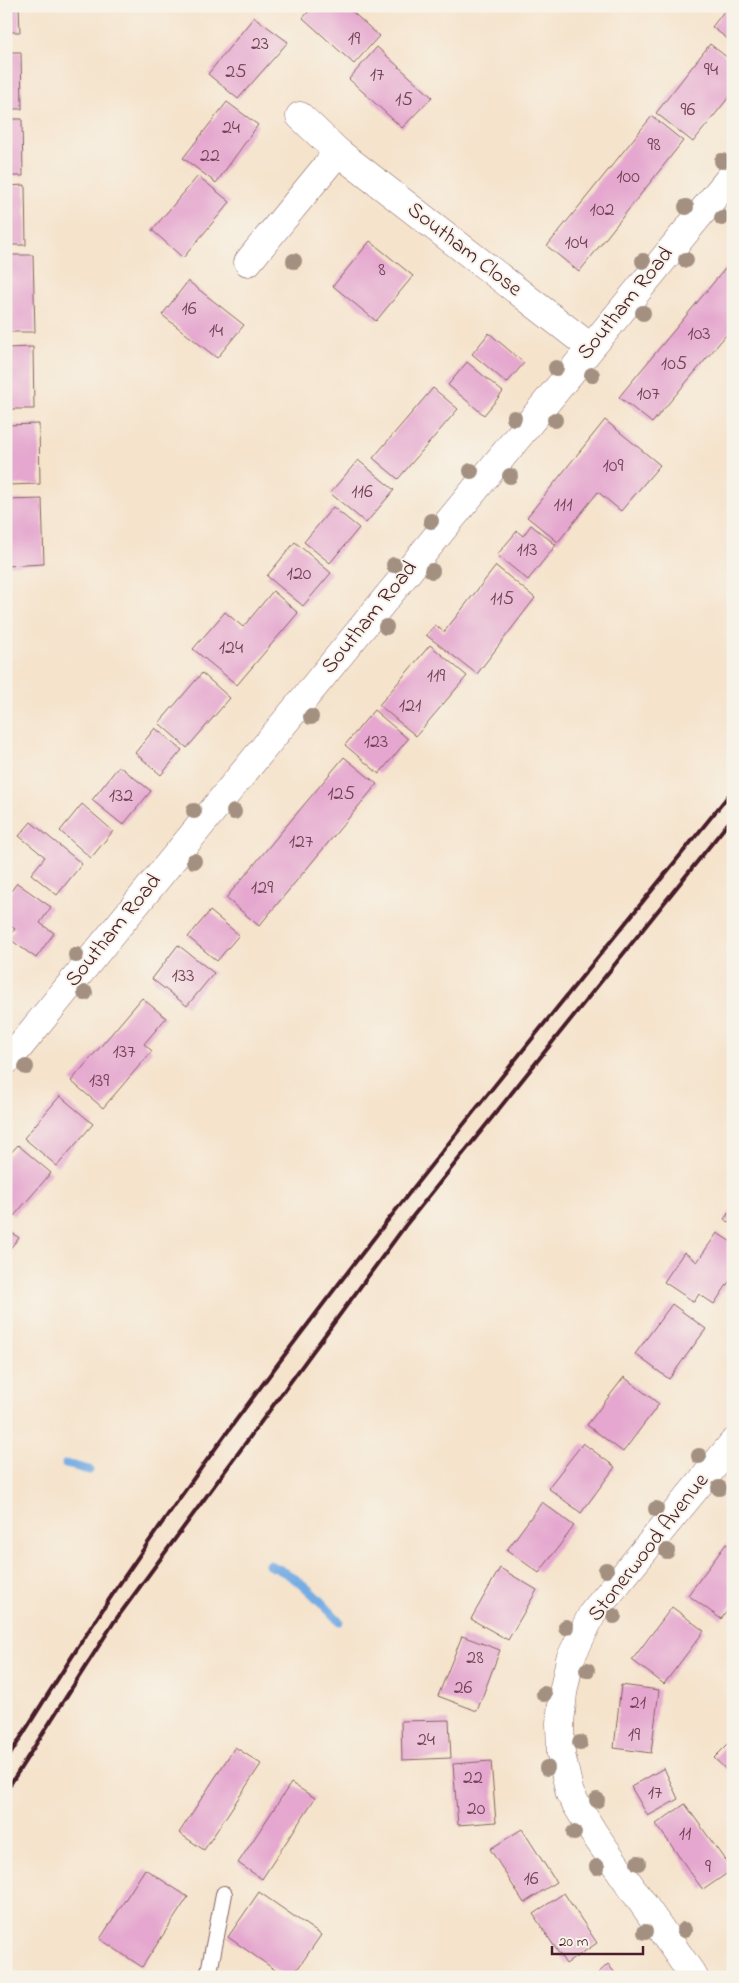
<svg xmlns="http://www.w3.org/2000/svg" width="739" height="1983" font-family="'Indie Flower',sans-serif">
<rect width="100%" height="100%" fill="#f7f3e8"/>
<filter id="ink" filterUnits="userSpaceOnUse"><feTurbulence type="fractalNoise" baseFrequency=".02" numOctaves="2"/><feDisplacementMap in="SourceGraphic" scale="10" xChannelSelector="R" yChannelSelector="G"/><feConvolveMatrix kernelMatrix="1 2 1 2 8 2 1 2 1" color-interpolation-filters="sRGB"/></filter>
<filter id="wash" filterUnits="userSpaceOnUse"><feTurbulence type="fractalNoise" baseFrequency=".0096" numOctaves="4" result="noise"/><feDisplacementMap in="SourceGraphic" scale="20" xChannelSelector="R" yChannelSelector="G"/><feGaussianBlur stdDeviation="1.12" result="paint"/><feColorMatrix in="noise" values="0 0 0 0 0 0 0 0 0 0 0 0 0 0 0 0 0 1.4 0 .05"/><feComposite in="paint" operator="in"/></filter>
<g filter="url(#wash)">
<rect width="100%" height="100%" fill="#f5e3cc"/>
<g fill="none" stroke-linecap="round" stroke-linejoin="round">
<!-- stream -->
<g stroke="#74ace3" stroke-width="9">
<path d="M 66,1464 L 89,1470"/>
<path d="M 269,1565 C 299,1576 317,1598 339,1621"/>
</g>
</g>
<g id="blocks">
<!-- building -->
<g fill="#e5a7cf">
<path d="M 6,6 L 19,6 L 20,32 L 6,32 Z"/>
<path d="M 313,6 L 346,6 L 379,36 L 354,64 L 303,18 Z"/>
<path d="M 728,6 L 733,6 L 733,43 L 712,27 Z"/>
<path d="M 254,17 L 288,42 L 238,99 L 208,74 Z"/>
<path d="M 710,44 L 733,62 L 733,92 L 693,142 L 656,113 Z"/>
<path d="M 377,47 L 432,97 L 402,128 L 349,79 Z"/>
<path d="M 6,52 L 21,52 L 22,109 L 6,109 Z"/>
<path d="M 227,102 L 258,125 L 216,183 L 183,158 Z"/>
<path d="M 652,116 L 683,141 L 579,272 L 547,246 Z"/>
<path d="M 6,119 L 22,119 L 23,176 L 6,176 Z"/>
<path d="M 198,176 L 230,202 L 183,258 L 152,230 Z"/>
<path d="M 25,185 L 26,245 L 6,245 L 6,186 Z"/>
<path d="M 370,241 L 413,276 L 376,321 L 333,286 Z"/>
<path d="M 6,255 L 33,255 L 35,332 L 6,332 Z"/>
<path d="M 733,259 L 733,327 L 652,423 L 619,397 Z"/>
<path d="M 188,281 L 244,325 L 217,358 L 162,315 Z"/>
<path d="M 489,333 L 524,363 L 507,383 L 472,354 Z"/>
<path d="M 33,347 L 34,409 L 6,409 L 6,348 Z"/>
<path d="M 467,362 L 503,392 L 484,415 L 448,385 Z"/>
<path d="M 433,388 L 458,409 L 398,479 L 373,458 Z"/>
<path d="M 605,420 L 660,465 L 621,511 L 598,492 L 558,542 L 527,517 Z"/>
<path d="M 39,424 L 40,484 L 6,485 L 6,425 Z"/>
<path d="M 358,460 L 394,490 L 366,523 L 330,493 Z"/>
<path d="M 42,499 L 44,564 L 6,566 L 6,500 Z"/>
<path d="M 333,507 L 359,528 L 330,563 L 304,542 Z"/>
<path d="M 531,525 L 556,545 L 528,580 L 497,555 L 517,531 L 523,536 Z"/>
<path d="M 295,542 L 331,573 L 303,606 L 267,576 Z"/>
<path d="M 496,566 L 535,598 L 477,674 L 426,635 L 435,625 L 444,632 Z"/>
<path d="M 273,591 L 298,613 L 237,685 L 193,649 L 225,612 L 243,627 Z"/>
<path d="M 430,645 L 467,676 L 416,736 L 379,705 Z"/>
<path d="M 202,673 L 230,698 L 187,748 L 159,723 Z"/>
<path d="M 374,710 L 408,739 L 379,774 L 345,745 Z"/>
<path d="M 155,728 L 182,750 L 161,775 L 135,753 Z"/>
<path d="M 344,757 L 377,784 L 259,926 L 226,898 Z"/>
<path d="M 119,766 L 151,791 L 123,825 L 92,800 Z"/>
<path d="M 82,804 L 113,831 L 91,858 L 60,831 Z"/>
<path d="M 31,822 L 82,864 L 57,895 L 31,874 L 45,857 L 19,836 Z"/>
<path d="M 17,883 L 51,907 L 40,923 L 54,933 L 36,958 L 8,938 L 15,929 L 6,923 L 6,898 Z"/>
<path d="M 210,911 L 239,935 L 217,961 L 188,937 Z"/>
<path d="M 178,945 L 214,973 L 187,1006 L 152,979 Z"/>
<path d="M 142,998 L 166,1018 L 144,1044 L 152,1051 L 103,1108 L 71,1081 Z"/>
<path d="M 60,1096 L 93,1124 L 57,1166 L 24,1138 Z"/>
<path d="M 18,1145 L 51,1173 L 14,1216 L 6,1210 L 6,1158 Z"/>
<path d="M 733,1208 L 733,1225 L 724,1219 Z"/>
<path d="M 6,1228 L 19,1238 L 6,1253 Z"/>
<path d="M 717,1233 L 733,1243 L 733,1276 L 714,1304 L 699,1294 L 694,1302 L 664,1282 L 684,1252 L 697,1262 Z"/>
<path d="M 672,1304 L 706,1329 L 669,1379 L 635,1354 Z"/>
<path d="M 624,1377 L 659,1404 L 623,1452 L 587,1425 Z"/>
<path d="M 583,1443 L 615,1467 L 581,1513 L 548,1488 Z"/>
<path d="M 542,1502 L 574,1526 L 539,1573 L 507,1550 Z"/>
<path d="M 726,1544 L 733,1548 L 733,1603 L 721,1619 L 688,1595 Z"/>
<path d="M 500,1568 L 537,1590 L 508,1640 L 471,1619 Z"/>
<path d="M 672,1607 L 704,1631 L 664,1684 L 632,1660 Z"/>
<path d="M 462,1636 L 500,1650 L 477,1711 L 438,1696 Z"/>
<path d="M 621,1685 L 659,1690 L 651,1753 L 614,1748 Z"/>
<path d="M 449,1720 L 451,1758 L 402,1760 L 401,1721 Z"/>
<path d="M 733,1739 L 733,1776 L 714,1758 Z"/>
<path d="M 235,1747 L 261,1764 L 204,1850 L 179,1833 Z"/>
<path d="M 491,1761 L 496,1822 L 458,1825 L 453,1764 Z"/>
<path d="M 664,1768 L 678,1799 L 648,1816 L 631,1787 Z"/>
<path d="M 291,1783 L 315,1798 L 262,1879 L 238,1863 Z"/>
<path d="M 685,1804 L 732,1870 L 703,1890 L 656,1824 Z"/>
<path d="M 522,1829 L 556,1882 L 524,1903 L 490,1849 Z"/>
<path d="M 145,1869 L 188,1897 L 142,1967 L 100,1939 Z"/>
<path d="M 259,1892 L 321,1935 L 292,1977 L 285,1977 L 228,1937 Z"/>
<path d="M 564,1893 L 597,1943 L 566,1964 L 533,1914 Z"/>
<path d="M 608,1964 L 618,1977 L 594,1977 Z"/>
</g>
</g>
</g>
<g filter="url(#ink)">
<use href="#blocks" fill-opacity="0" stroke="#866463" stroke-width="1"/>
<g fill="none" stroke-linecap="round" stroke-linejoin="round">
<defs>
<path id="service" d="M 208,1977 L 224,1894"/>
<g id="minor">
<path d="M 300,116 L 338,152"/>
<path d="M 248,262 L 338,152 L 590,347"/>
<path d="M 6,1061 L 16,1051 L 733,174"/>
<path d="M 694,1977 L 593,1832 L 570,1794 L 561,1754 L 560,1723 L 563,1693 L 570,1659 L 592,1614 L 733,1443"/>
</g>
</defs>
<!-- service casing -->
<use href="#service" stroke="#866463" stroke-width="18"/>
<!-- minor casing -->
<use href="#minor" stroke="#866463" stroke-width="29"/>
<!-- service -->
<use href="#service" stroke="#fff" stroke-width="16"/>
<!-- minor -->
<use href="#minor" stroke="#fff" stroke-width="28"/>
<!-- rail -->
<g stroke="#4a1f2b" stroke-width="4">
<path d="M 6,1761 C 45,1699 84,1636 125,1576 C 313,1303 525,1048 733,790"/>
<path d="M 6,1791 L 114,1622 L 405,1226 L 733,817"/>
</g>
</g>
<!-- trees -->
<g fill="#a49080">
<circle cx="722" cy="161" r="8"/>
<circle cx="686" cy="207" r="8"/>
<circle cx="722" cy="218" r="8"/>
<circle cx="686" cy="260" r="8"/>
<circle cx="294" cy="261" r="8"/>
<circle cx="643" cy="261" r="8"/>
<circle cx="643" cy="313" r="8"/>
<circle cx="556" cy="368" r="8"/>
<circle cx="592" cy="375" r="8"/>
<circle cx="514" cy="418" r="8"/>
<circle cx="555" cy="420" r="8"/>
<circle cx="471" cy="471" r="8"/>
<circle cx="510" cy="476" r="8"/>
<circle cx="431" cy="521" r="8"/>
<circle cx="394" cy="565" r="8"/>
<circle cx="432" cy="571" r="8"/>
<circle cx="386" cy="627" r="8"/>
<circle cx="311" cy="717" r="8"/>
<circle cx="194" cy="811" r="8"/>
<circle cx="234" cy="812" r="8"/>
<circle cx="194" cy="861" r="8"/>
<circle cx="76" cy="955" r="8"/>
<circle cx="85" cy="993" r="8"/>
<circle cx="26" cy="1067" r="8"/>
<circle cx="699" cy="1456" r="8"/>
<circle cx="719" cy="1488" r="8"/>
<circle cx="656" cy="1509" r="8"/>
<circle cx="667" cy="1551" r="8"/>
<circle cx="606" cy="1570" r="8"/>
<circle cx="614" cy="1616" r="8"/>
<circle cx="566" cy="1627" r="8"/>
<circle cx="587" cy="1670" r="8"/>
<circle cx="544" cy="1694" r="8"/>
<circle cx="580" cy="1743" r="8"/>
<circle cx="547" cy="1768" r="8"/>
<circle cx="597" cy="1800" r="8"/>
<circle cx="574" cy="1833" r="8"/>
<circle cx="638" cy="1863" r="8"/>
<circle cx="597" cy="1867" r="8"/>
<circle cx="684" cy="1930" r="8"/>
<circle cx="645" cy="1932" r="8"/>
</g>
</g>
<g text-anchor="middle" dominant-baseline="central" stroke-width="4" stroke-linejoin="round" paint-order="stroke">
<!-- number labels -->
<g font-size="20" fill="#714154">
<text x="354" y="39">19</text>
<text x="260" y="44">23</text>
<text x="711" y="70">94</text>
<text x="236" y="72">25</text>
<text x="377" y="75">17</text>
<text x="404" y="100">15</text>
<text x="688" y="110">96</text>
<text x="231" y="128">24</text>
<text x="654" y="145">98</text>
<text x="210" y="156">22</text>
<text x="628" y="177">100</text>
<text x="602" y="210">102</text>
<text x="576" y="243">104</text>
<text x="382" y="270">8</text>
<text x="189" y="309">16</text>
<text x="216" y="331">14</text>
<text x="699" y="334">103</text>
<text x="674" y="364">105</text>
<text x="648" y="394">107</text>
<text x="613" y="466">109</text>
<text x="362" y="492">116</text>
<text x="563" y="505">111</text>
<text x="527" y="550">113</text>
<text x="299" y="574">120</text>
<text x="502" y="599">115</text>
<text x="231" y="648">124</text>
<text x="436" y="676">119</text>
<text x="410" y="706">121</text>
<text x="376" y="742">123</text>
<text x="341" y="794">125</text>
<text x="121" y="796">132</text>
<text x="301" y="842">127</text>
<text x="262" y="888">129</text>
<text x="183" y="976">133</text>
<text x="124" y="1052">137</text>
<text x="99" y="1081">139</text>
<text x="475" y="1658">28</text>
<text x="463" y="1688">26</text>
<text x="638" y="1703">21</text>
<text x="634" y="1735">19</text>
<text x="426" y="1740">24</text>
<text x="473" y="1778">22</text>
<text x="655" y="1793">17</text>
<text x="476" y="1809">20</text>
<text x="685" y="1834">11</text>
<text x="708" y="1867">9</text>
<text x="531" y="1879">16</text>
</g>
<!-- street labels -->
<g font-size="22" fill="#4a1f2b" stroke="#f7f3e8">
<text transform="translate(464 250) rotate(38)">Southam Close</text>
<text transform="translate(626 304) rotate(-51)">Southam Road</text>
<text transform="translate(370 618) rotate(-51)">Southam Road</text>
<text transform="translate(114 931) rotate(-51)">Southam Road</text>
<text transform="translate(649 1548) rotate(-52)">Stonerwood Avenue</text>
</g>
</g>
<!-- margin -->
<rect width="739" height="1983" fill="none" stroke="#f7f3e8" stroke-width="25"/>
<!-- scale -->
<path d="M552 1946v8h91v-8" fill="none" stroke="#4a1f2b" stroke-width="2.5"/>
<text x="559" y="1946" font-size="15" fill="#4a1f2b" stroke="#f7f3e8" stroke-width="4" paint-order="stroke">20 m</text>
</svg>
